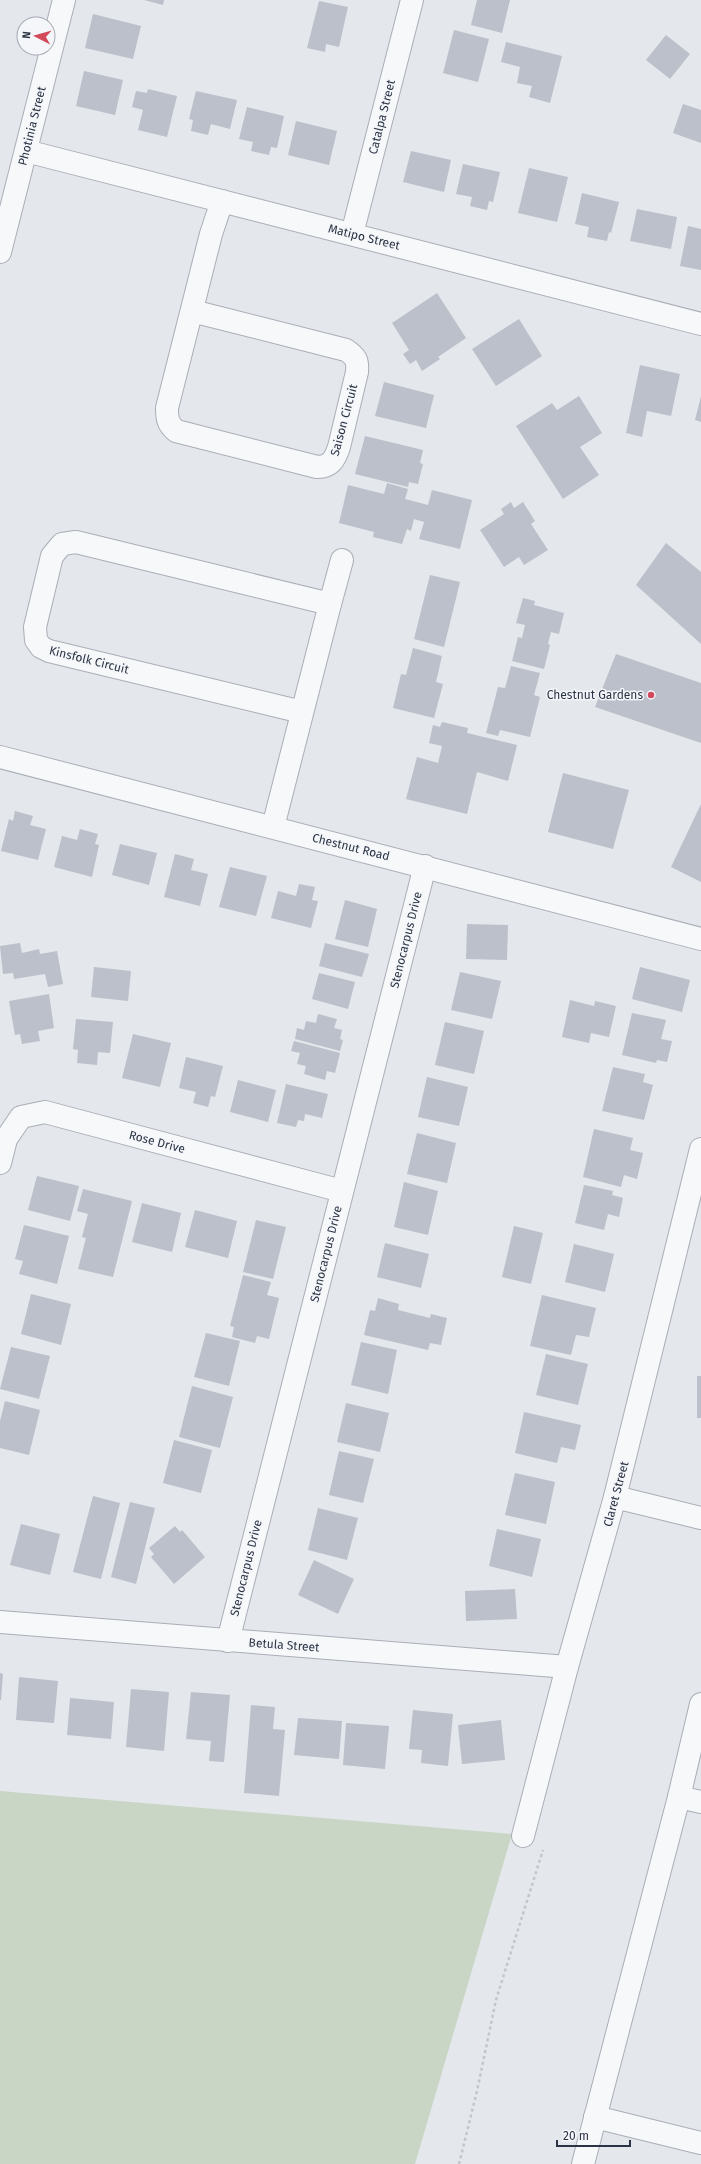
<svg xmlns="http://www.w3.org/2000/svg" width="701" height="2164" font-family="'Fira Sans',sans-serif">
<rect width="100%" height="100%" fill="#e4e7ec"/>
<!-- green -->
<path fill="#c9d6c5" d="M 0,1791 L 512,1834 L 415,2164 L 0,2164 Z"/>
<!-- building -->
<g fill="#bbc0ca">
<path d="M 144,0 L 164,0 L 163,5 Z"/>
<path d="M 477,0 L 510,0 L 502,33 L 471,25 Z"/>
<path d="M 319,1 L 348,7 L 339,47 L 326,44 L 325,52 L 307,48 Z"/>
<path d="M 93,14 L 141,26 L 133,59 L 85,48 Z"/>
<path d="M 454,30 L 489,39 L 478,82 L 443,73 Z"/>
<path d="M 666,35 L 690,54 L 670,79 L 646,60 Z"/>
<path d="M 506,42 L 562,56 L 550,103 L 529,97 L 532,86 L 517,83 L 520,67 L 501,62 Z"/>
<path d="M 84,71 L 123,80 L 115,115 L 76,106 Z"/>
<path d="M 148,89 L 177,96 L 167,137 L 138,130 L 143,110 L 132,107 L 136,91 L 147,93 Z"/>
<path d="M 196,91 L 237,100 L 230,129 L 211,124 L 208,135 L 191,131 L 193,120 L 189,119 Z"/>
<path d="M 683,104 L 701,110 L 701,143 L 673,133 Z"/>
<path d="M 247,107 L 284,116 L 277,148 L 271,147 L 269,155 L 251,151 L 253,142 L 239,139 Z"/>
<path d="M 296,121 L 337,131 L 329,165 L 288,155 Z"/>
<path d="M 411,151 L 451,160 L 444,192 L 403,182 Z"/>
<path d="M 463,164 L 500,172 L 493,202 L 489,201 L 487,210 L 470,206 L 472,197 L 456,194 Z"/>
<path d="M 529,168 L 568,177 L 557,222 L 518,213 Z"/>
<path d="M 582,193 L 619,202 L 611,233 L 609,232 L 607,241 L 587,237 L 589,227 L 575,224 Z"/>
<path d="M 637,209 L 677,217 L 671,249 L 630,241 Z"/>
<path d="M 688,226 L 701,229 L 701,270 L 680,266 Z"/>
<path d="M 437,293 L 466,338 L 438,357 L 440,359 L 422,371 L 416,360 L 410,364 L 403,354 L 409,350 L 392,323 Z"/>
<path d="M 519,319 L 542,356 L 496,386 L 472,349 Z"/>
<path d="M 640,365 L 680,374 L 671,416 L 647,411 L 642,437 L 626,433 Z"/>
<path d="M 384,382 L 434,395 L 426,428 L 375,416 Z"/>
<path d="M 579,396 L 602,433 L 580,447 L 599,475 L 563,499 L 516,426 L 552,403 L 557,410 Z"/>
<path d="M 701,396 L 701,422 L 695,420 Z"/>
<path d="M 365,436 L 423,450 L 420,463 L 423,464 L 418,484 L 409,482 L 408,487 L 355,474 Z"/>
<path d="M 387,483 L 408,489 L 405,499 L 428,505 L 432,490 L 472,500 L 460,549 L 419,539 L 424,522 L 414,519 L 411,531 L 407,529 L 402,544 L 373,537 L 374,532 L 339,523 L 348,485 L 384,494 Z"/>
<path d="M 511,502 L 514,508 L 523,502 L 535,521 L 531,524 L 548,550 L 524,565 L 519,557 L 504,567 L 480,530 L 504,514 L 501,509 Z"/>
<path d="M 666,543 L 701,572 L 701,644 L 636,585 Z"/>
<path d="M 430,575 L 460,582 L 444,647 L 414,639 Z"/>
<path d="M 523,598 L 535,601 L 534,605 L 564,613 L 559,634 L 551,632 L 548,644 L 550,645 L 544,669 L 512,661 L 518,637 L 522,638 L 525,625 L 516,623 Z"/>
<path d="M 413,648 L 442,656 L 436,682 L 443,684 L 434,718 L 393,708 L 401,674 L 406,675 Z"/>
<path d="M 616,654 L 701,683 L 701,743 L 595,707 Z"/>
<path d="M 511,666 L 540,673 L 534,695 L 540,697 L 530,737 L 500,730 L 498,736 L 486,733 L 498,687 L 505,688 Z"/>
<path d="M 442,722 L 468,728 L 467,733 L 517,745 L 508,781 L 477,772 L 467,814 L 406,799 L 417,757 L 438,763 L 442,746 L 429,743 L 433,725 L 440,727 Z"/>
<path d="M 563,773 L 629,790 L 613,849 L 548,832 Z"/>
<path d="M 701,804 L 701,882 L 671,867 Z"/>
<path d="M 15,811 L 33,816 L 30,825 L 46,829 L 38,860 L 1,851 L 9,819 L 13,821 Z"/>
<path d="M 80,829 L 98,834 L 95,844 L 99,845 L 92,877 L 54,867 L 62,836 L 77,840 Z"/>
<path d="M 120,844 L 157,853 L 149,885 L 112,875 Z"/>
<path d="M 175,854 L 194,859 L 191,870 L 208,874 L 200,906 L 164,897 Z"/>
<path d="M 230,867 L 267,876 L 256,916 L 219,907 Z"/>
<path d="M 299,884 L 315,887 L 312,900 L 318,901 L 311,928 L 271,918 L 278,891 L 296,896 Z"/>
<path d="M 345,900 L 377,909 L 368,947 L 335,939 Z"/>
<path d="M 467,924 L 508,925 L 507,960 L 466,959 Z"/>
<path d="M 20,943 L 22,953 L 39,949 L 40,954 L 57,951 L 63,984 L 48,987 L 45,974 L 14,979 L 13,973 L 3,974 L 0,946 Z"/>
<path d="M 325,943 L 369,954 L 362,977 L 319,966 Z"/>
<path d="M 94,967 L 131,971 L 128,1001 L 91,997 Z"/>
<path d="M 640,967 L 690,980 L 682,1012 L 632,999 Z"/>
<path d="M 460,972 L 501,981 L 492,1019 L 451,1010 Z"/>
<path d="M 319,973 L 355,982 L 348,1009 L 312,999 Z"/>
<path d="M 49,994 L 54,1028 L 38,1031 L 40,1041 L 22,1044 L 20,1034 L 15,1035 L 9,1001 Z"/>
<path d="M 570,1000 L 594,1006 L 595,1001 L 616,1006 L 609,1037 L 591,1033 L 589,1043 L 562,1037 Z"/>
<path d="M 632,1013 L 666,1020 L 661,1039 L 672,1041 L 667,1062 L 657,1060 L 656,1063 L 622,1055 Z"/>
<path d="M 318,1014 L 337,1019 L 334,1028 L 342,1030 L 340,1039 L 343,1040 L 340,1051 L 295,1039 L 297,1028 L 304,1030 L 306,1021 L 316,1023 Z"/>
<path d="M 76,1019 L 113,1022 L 110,1053 L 98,1052 L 97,1065 L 77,1063 L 78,1050 L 73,1049 Z"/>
<path d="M 445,1022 L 484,1031 L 474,1074 L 435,1065 Z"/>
<path d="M 133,1034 L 171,1043 L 160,1087 L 122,1078 Z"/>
<path d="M 294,1041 L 340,1053 L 335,1073 L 327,1071 L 325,1080 L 304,1074 L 306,1066 L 297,1064 L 300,1053 L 291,1051 Z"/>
<path d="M 186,1057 L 223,1066 L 215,1097 L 211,1096 L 208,1107 L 193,1103 L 196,1092 L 179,1088 Z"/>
<path d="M 613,1067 L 645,1074 L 643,1082 L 653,1085 L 644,1120 L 602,1111 Z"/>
<path d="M 427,1077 L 468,1087 L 459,1126 L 418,1117 Z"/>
<path d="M 238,1080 L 276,1090 L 268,1122 L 230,1112 Z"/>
<path d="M 286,1084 L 328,1094 L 322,1118 L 305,1114 L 304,1121 L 298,1120 L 296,1127 L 277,1123 Z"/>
<path d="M 594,1129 L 633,1138 L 630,1150 L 643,1153 L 637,1179 L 624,1175 L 621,1187 L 583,1177 Z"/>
<path d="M 417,1133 L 456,1143 L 447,1183 L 407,1174 Z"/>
<path d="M 37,1176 L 79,1186 L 70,1221 L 28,1210 Z"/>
<path d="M 404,1182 L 438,1191 L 428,1235 L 394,1227 Z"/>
<path d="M 584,1185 L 613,1191 L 612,1195 L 623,1198 L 619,1217 L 608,1214 L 604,1230 L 575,1223 Z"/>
<path d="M 83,1189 L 132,1201 L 113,1277 L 78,1269 L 86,1238 L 82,1237 L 88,1214 L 77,1211 Z"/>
<path d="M 142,1203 L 181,1213 L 172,1252 L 132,1242 Z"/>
<path d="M 195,1210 L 237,1221 L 228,1258 L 185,1247 Z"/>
<path d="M 256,1220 L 286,1227 L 273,1279 L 243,1272 Z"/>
<path d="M 24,1225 L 69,1236 L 57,1284 L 19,1274 L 23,1261 L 15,1259 Z"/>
<path d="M 514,1226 L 543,1233 L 531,1284 L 502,1277 Z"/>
<path d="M 385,1243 L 429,1254 L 421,1288 L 377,1277 Z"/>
<path d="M 574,1244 L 614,1254 L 605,1292 L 565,1282 Z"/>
<path d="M 243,1275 L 271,1282 L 267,1295 L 279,1298 L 269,1339 L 257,1336 L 255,1343 L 232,1337 L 234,1327 L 230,1326 Z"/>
<path d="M 31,1294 L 71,1304 L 61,1345 L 21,1334 Z"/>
<path d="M 542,1295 L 596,1308 L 589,1337 L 576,1335 L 571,1355 L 530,1346 Z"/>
<path d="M 378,1298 L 399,1304 L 398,1310 L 430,1318 L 431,1314 L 447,1318 L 441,1345 L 430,1343 L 428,1350 L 364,1335 L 370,1310 L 375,1311 Z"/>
<path d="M 206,1333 L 240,1341 L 229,1386 L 194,1377 Z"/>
<path d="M 361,1342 L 397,1350 L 388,1394 L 351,1385 Z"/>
<path d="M 11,1347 L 50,1356 L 39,1399 L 0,1389 Z"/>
<path d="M 546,1354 L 588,1364 L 578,1405 L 536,1395 Z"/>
<rect x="697" y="1376" width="4" height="42"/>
<path d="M 192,1386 L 233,1397 L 220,1448 L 179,1437 Z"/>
<path d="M 5,1401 L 40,1410 L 29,1455 L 0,1448 L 0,1421 Z"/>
<path d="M 346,1403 L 389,1413 L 380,1452 L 337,1442 Z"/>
<path d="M 524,1412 L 581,1425 L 575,1450 L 561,1447 L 557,1463 L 515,1453 Z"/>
<path d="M 174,1440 L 212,1450 L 201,1493 L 163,1483 Z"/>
<path d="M 339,1451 L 374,1459 L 363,1503 L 329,1495 Z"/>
<path d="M 515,1473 L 555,1482 L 546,1524 L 505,1515 Z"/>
<path d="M 93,1496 L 120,1503 L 101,1579 L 73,1572 Z"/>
<path d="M 130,1502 L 155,1508 L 136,1584 L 111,1577 Z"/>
<path d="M 318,1508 L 358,1518 L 347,1560 L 308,1550 Z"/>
<path d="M 21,1524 L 60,1534 L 50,1575 L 10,1565 Z"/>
<path d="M 175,1526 L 180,1532 L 182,1530 L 205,1557 L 174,1584 L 151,1557 L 154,1554 L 149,1548 Z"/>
<path d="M 497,1529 L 541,1539 L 532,1577 L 489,1566 Z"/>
<path d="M 314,1560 L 354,1579 L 338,1614 L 298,1595 Z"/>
<path d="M 515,1589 L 517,1619 L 466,1621 L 465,1591 Z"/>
<path d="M 0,1673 L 3,1674 L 1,1700 L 0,1700 Z"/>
<path d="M 19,1677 L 58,1681 L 54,1723 L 16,1720 Z"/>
<path d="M 131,1689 L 169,1692 L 164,1751 L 126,1747 Z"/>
<path d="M 191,1692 L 230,1695 L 224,1762 L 209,1761 L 211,1741 L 186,1739 Z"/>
<path d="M 70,1698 L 114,1702 L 111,1739 L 67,1735 Z"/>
<path d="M 251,1705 L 275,1707 L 273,1729 L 285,1730 L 279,1796 L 244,1793 Z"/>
<path d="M 413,1710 L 453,1714 L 448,1766 L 421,1763 L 422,1750 L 409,1749 Z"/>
<path d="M 298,1718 L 342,1721 L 339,1759 L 294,1755 Z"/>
<path d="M 501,1720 L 505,1760 L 462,1764 L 458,1725 Z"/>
<path d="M 346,1723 L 389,1726 L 385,1769 L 343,1765 Z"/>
</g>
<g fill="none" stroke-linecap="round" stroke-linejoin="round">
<defs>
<g id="minor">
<path d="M 26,151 L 701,324"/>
<path d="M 352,234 L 412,0"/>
<path d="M 0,252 L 64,0"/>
<path d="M 192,311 L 346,350 C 356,357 358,360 357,372 L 339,447 C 335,459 331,467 317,467 L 176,431 C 168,424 167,419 167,408 L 211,234 L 222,201"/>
<path d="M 330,604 L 342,560"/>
<path d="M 273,827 L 330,604 L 76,542 L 62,544 L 52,556 L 35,627 L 36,640 L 41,647 L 49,651 L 302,712"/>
<path d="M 0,1163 L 6,1139 L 21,1117 L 45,1112 L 342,1191"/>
<path d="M 615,1497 L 701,1518"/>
<path d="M 0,1622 L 567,1667"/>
<path d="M 228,1641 L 425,866"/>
<path d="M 679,1797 L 701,1802"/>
<path d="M 523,1836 L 567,1667 L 615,1497 L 701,1149"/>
<path d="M 595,2117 L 701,2143"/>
<path d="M 583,2164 L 679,1797 L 701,1704"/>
</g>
<path id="tertiary" d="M 0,757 L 701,939"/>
</defs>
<!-- minor casing -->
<use href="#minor" stroke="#a9aeb7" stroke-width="24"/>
<!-- tertiary casing -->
<use href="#tertiary" stroke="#a9aeb7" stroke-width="24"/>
<!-- path -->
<path stroke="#c2c5cb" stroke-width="2.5" stroke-dasharray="3 3" stroke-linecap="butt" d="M 459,2164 L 477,2091 L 496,2000 L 543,1850"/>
<!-- minor -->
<use href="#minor" stroke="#f7f8fa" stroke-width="22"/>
<!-- tertiary -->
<use href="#tertiary" stroke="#f7f8fa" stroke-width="22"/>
</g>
<!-- markers -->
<circle fill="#d1495b" stroke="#f4f6f9" stroke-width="1.5" cx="651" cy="695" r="4"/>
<g text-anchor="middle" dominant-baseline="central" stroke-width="3" stroke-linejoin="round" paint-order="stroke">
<!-- street labels -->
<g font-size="12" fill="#2b3445" stroke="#f4f6f9">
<text transform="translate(382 117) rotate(-76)">Catalpa Street</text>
<text transform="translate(32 126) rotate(-76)">Photinia Street</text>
<text transform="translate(364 237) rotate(14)">Matipo Street</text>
<text transform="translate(344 420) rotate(-75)">Saison Circuit</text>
<text transform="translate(89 660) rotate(14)">Kinsfolk Circuit</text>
<text transform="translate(351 847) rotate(14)">Chestnut Road</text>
<text transform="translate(406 940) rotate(-76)">Stenocarpus Drive</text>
<text transform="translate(157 1142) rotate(15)">Rose Drive</text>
<text transform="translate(326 1254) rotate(-76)">Stenocarpus Drive</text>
<text transform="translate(616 1494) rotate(-75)">Claret Street</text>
<text transform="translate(246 1568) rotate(-76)">Stenocarpus Drive</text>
<text transform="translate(284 1645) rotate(4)">Betula Street</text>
</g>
<!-- poi labels -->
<g font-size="12" fill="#2b3445" stroke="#f4f6f9" text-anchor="end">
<text x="643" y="695">Chestnut Gardens</text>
</g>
</g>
<!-- north arrow -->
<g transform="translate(36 36) rotate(276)"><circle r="19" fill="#f4f6f9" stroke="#a4a8b1"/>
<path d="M0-3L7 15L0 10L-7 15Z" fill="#d1495b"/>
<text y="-6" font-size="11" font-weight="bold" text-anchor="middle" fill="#2b3445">N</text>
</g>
<!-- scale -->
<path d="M557 2140v6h73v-6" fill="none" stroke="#2b3445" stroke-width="2"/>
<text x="563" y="2140" font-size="12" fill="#2b3445" stroke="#f4f6f9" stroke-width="3" paint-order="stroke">20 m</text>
</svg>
